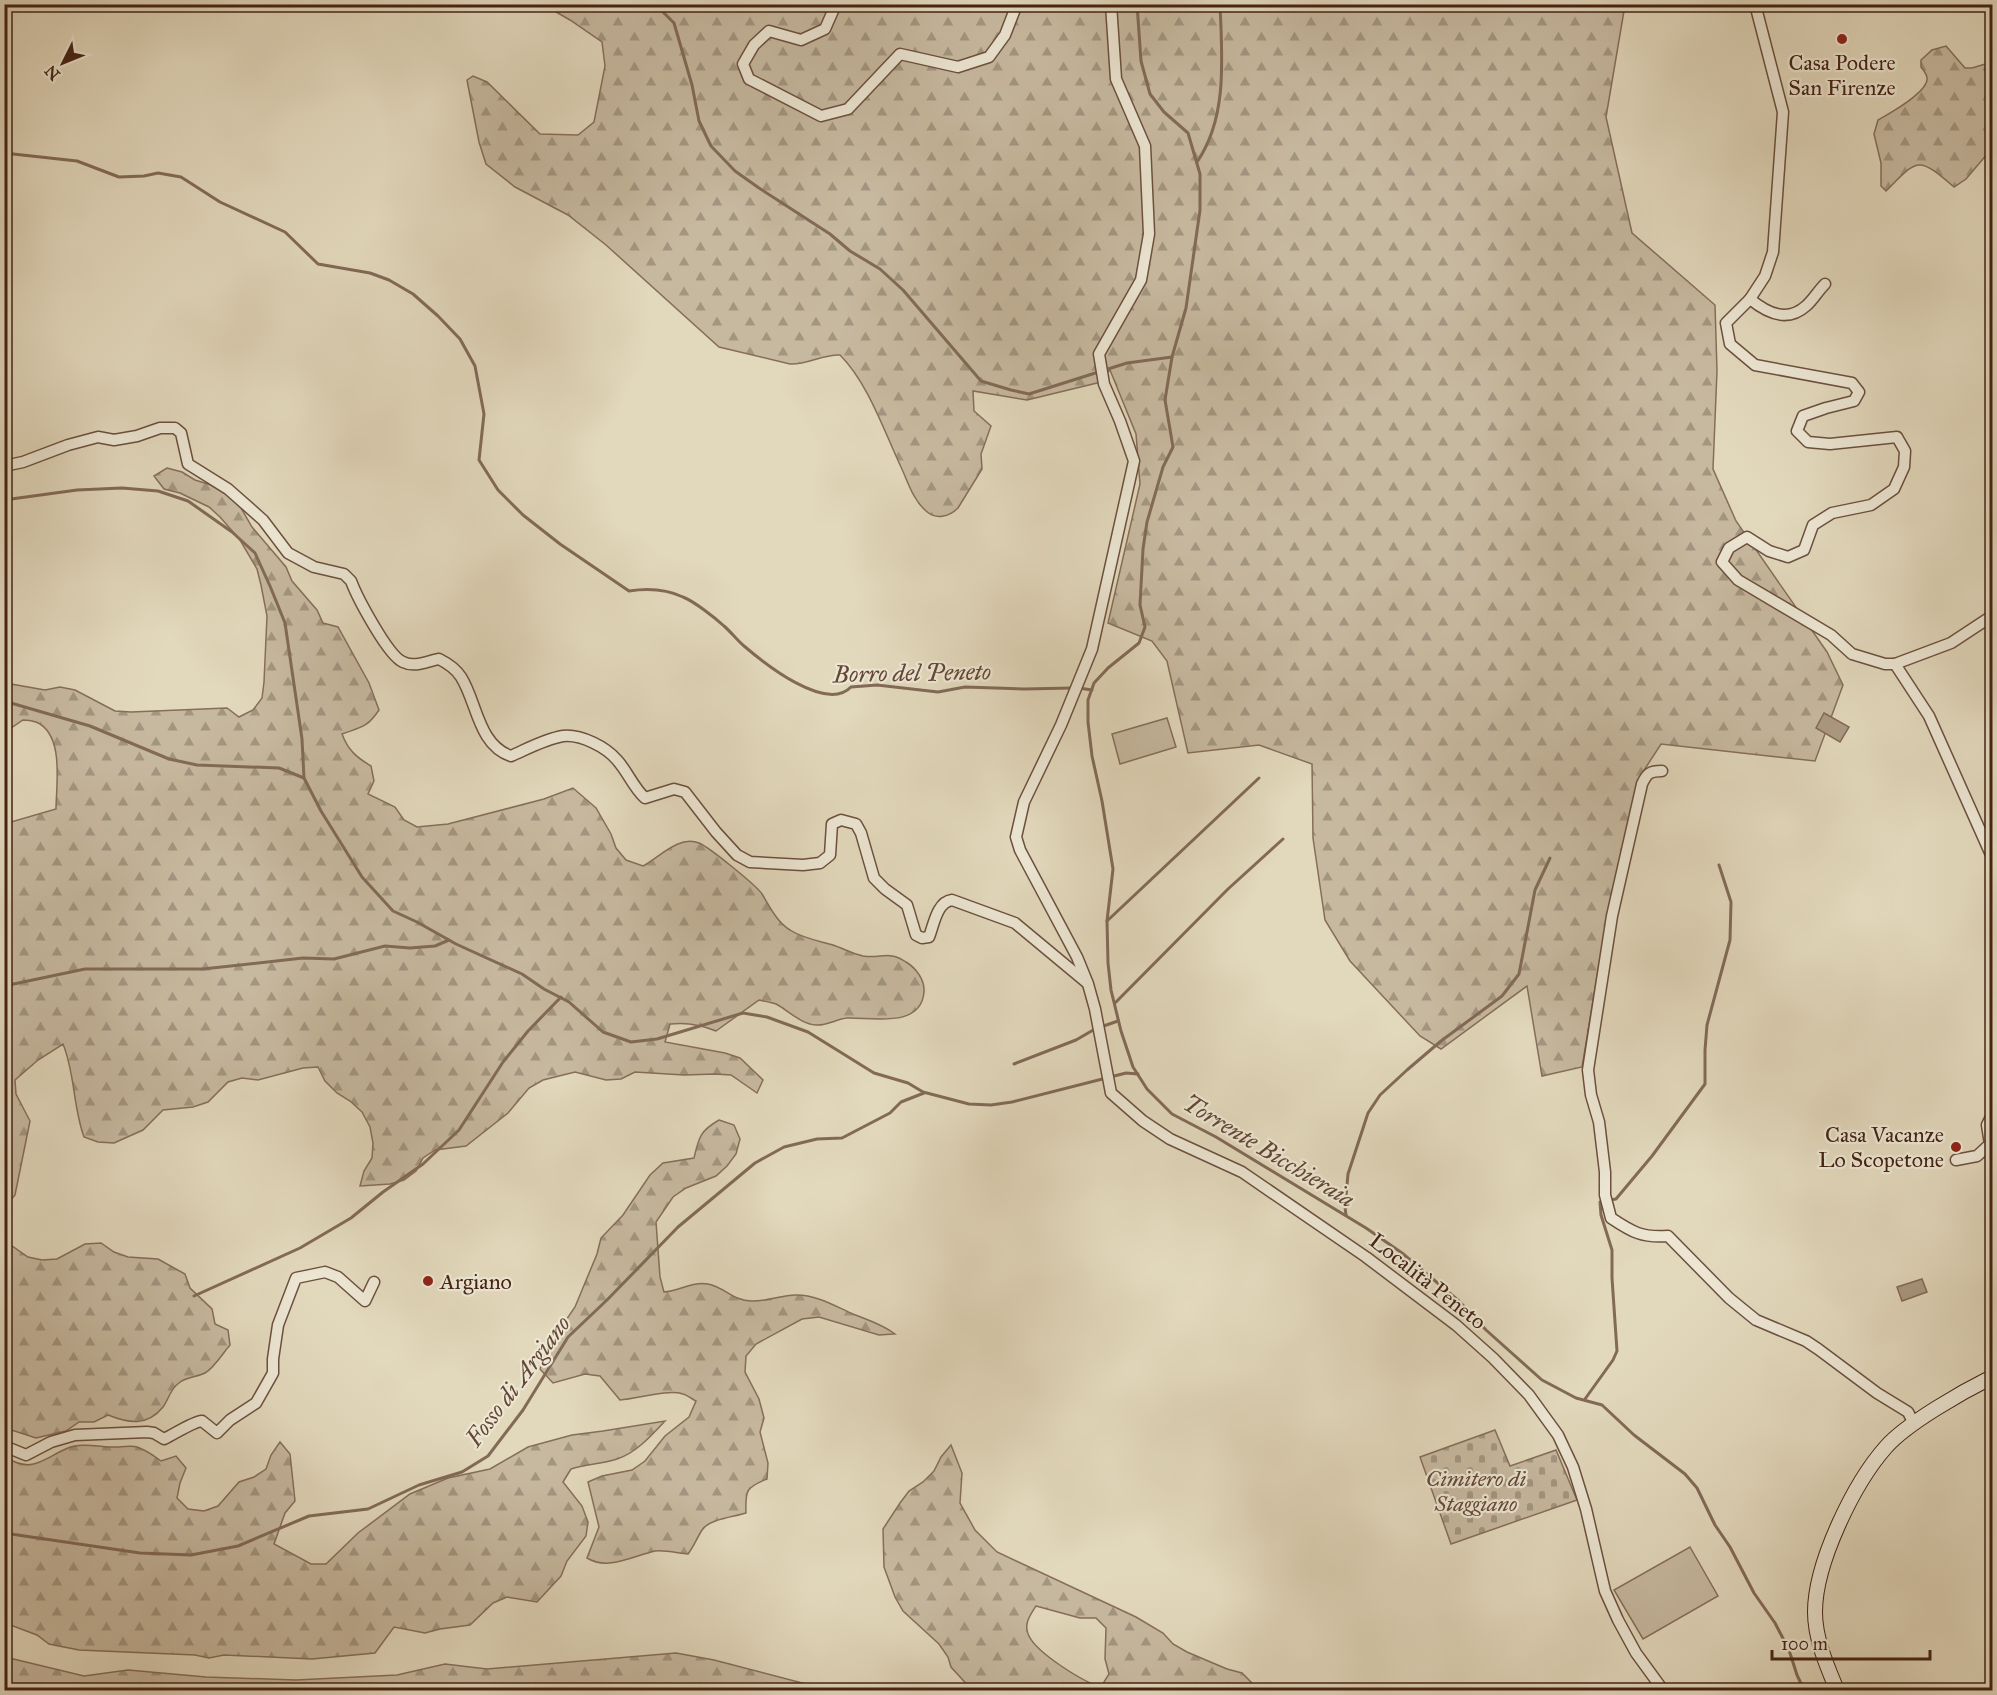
<svg xmlns="http://www.w3.org/2000/svg" width="1997" height="1695" font-family="'IM FELL Great Primer',serif">
<defs>
<pattern id="forest-firs" width="22" height="20" patternUnits="userSpaceOnUse" patternTransform="scale(1.5)"><rect width="22" height="20" fill="#c7b9a0"/><path d="M5 1l3.5 6h-7zM16 11l3.5 6h-7z" fill="#a39681"/></pattern>
<pattern id="cemetery-stones" width="16" height="16" patternUnits="userSpaceOnUse" patternTransform="scale(1.5)"><rect width="16" height="16" fill="#c7b9a0"/><path d="M2 7V4a2 2 0 0 1 4 0v3zM10 15v-3a2 2 0 0 1 4 0v3z" fill="#a39681"/></pattern>
</defs>
<rect width="100%" height="100%" fill="#e2d8bc"/>
<filter id="stains"><feTurbulence type="fractalNoise" baseFrequency=".00333" numOctaves="4"/><feColorMatrix values="0 0 0 0 .2 0 0 0 0 .09 0 0 0 0 .02 0 0 0 .5 -.17"/></filter>
<radialGradient id="worn" r=".72"><stop offset=".6" stop-color="#630" stop-opacity="0"/><stop offset="1" stop-color="#630" stop-opacity=".3"/></radialGradient>
<!-- grass -->
<g fill="#c7b9a0" stroke="#866e5a" stroke-width="1.5">
<path d="M 1167,718 L 1176,747 L 1120,764 L 1112,734 Z"/>
<path d="M 1690,1547 L 1718,1596 L 1643,1639 L 1614,1590 Z"/>
</g>
<!-- forest -->
<g fill="url(#forest-firs)" stroke="#866e5a" stroke-width="1.5" fill-rule="evenodd">
<path d="M 544,5 L 1625,5 L 1606,117 L 1632,233 L 1715,305 L 1717,371 L 1713,469 L 1736,521 L 1827,652 L 1843,685 L 1815,761 L 1661,744 L 1641,775 L 1604,935 L 1582,1067 L 1542,1076 L 1527,986 L 1441,1049 L 1420,1036 L 1350,961 L 1325,920 L 1313,838 L 1312,764 L 1259,745 L 1188,753 L 1167,661 L 1152,641 L 1108,623 L 1140,484 L 1136,434 L 1110,370 L 1097,383 L 1027,400 L 973,391 L 974,411 L 991,426 L 981,454 L 982,469 L 958,508 C 949,517 936,520 926,511 C 913,500 908,482 901,467 C 884,431 868,383 840,355 C 823,354 807,365 790,364 L 719,347 L 606,245 L 568,215 L 515,187 L 486,164 L 479,142 L 467,80 L 473,76 L 487,82 L 540,134 L 578,135 L 594,122 L 605,66 L 602,42 L 570,20 Z"/>
<path d="M 1946,46 L 1965,68 L 1972,68 L 1992,62 L 1992,151 L 1988,153 L 1966,179 L 1954,187 C 1917,155 1918,159 1886,191 L 1881,186 L 1881,163 L 1874,134 L 1878,120 C 1890,113 1925,94 1927,80 C 1928,75 1924,71 1921,67 L 1921,60 L 1932,50 Z"/>
<path d="M 167,468 L 182,472 L 195,480 L 211,485 L 237,501 L 252,527 L 286,567 L 292,581 L 317,610 L 323,623 L 338,627 L 369,683 L 379,710 C 367,728 361,727 342,734 C 348,750 356,757 371,766 L 374,781 L 368,794 L 395,807 L 404,820 L 417,827 L 448,824 L 544,799 L 573,788 L 596,808 L 611,834 L 616,848 L 626,860 L 643,866 C 659,858 678,835 699,843 C 709,847 757,886 762,894 C 770,907 777,922 790,930 C 802,938 819,941 833,945 C 842,948 853,954 863,956 C 881,959 889,950 906,962 C 916,968 925,980 924,992 C 921,1029 871,1017 847,1018 C 837,1019 826,1026 816,1025 C 801,1024 789,1011 776,1004 C 771,1002 764,1001 759,1000 L 716,1031 C 700,1024 687,1022 670,1024 L 665,1042 L 725,1053 L 740,1058 L 763,1080 L 757,1093 L 731,1075 L 715,1074 L 684,1075 L 635,1072 L 621,1079 L 606,1080 L 575,1072 L 543,1080 L 529,1088 L 508,1113 L 466,1146 L 435,1150 L 423,1158 L 416,1171 L 404,1180 L 390,1184 L 360,1186 L 364,1171 L 372,1158 L 373,1143 L 370,1127 L 362,1112 L 350,1101 L 337,1093 L 325,1081 L 318,1067 L 303,1068 L 258,1080 L 242,1078 L 228,1082 L 208,1102 L 193,1107 L 163,1110 L 143,1130 L 114,1143 L 98,1142 L 84,1137 C 73,1107 75,1073 63,1044 L 38,1060 L 15,1080 L 16,1094 L 30,1121 L 15,1195 L 5,1207 L 4,824 L 56,809 C 56,786 65,734 36,722 C 33,721 27,720 23,720 L 5,732 L 5,683 L 45,690 L 60,687 L 75,690 L 115,711 L 131,712 L 227,708 L 239,717 L 253,710 L 262,698 L 264,682 L 267,616 L 261,585 L 257,569 L 240,540 L 220,517 L 209,507 L 180,493 L 164,489 L 154,476 Z"/>
<path d="M 719,1120 L 734,1125 L 740,1139 L 736,1154 L 727,1166 L 716,1176 L 686,1188 L 673,1197 L 656,1222 L 660,1277 L 664,1292 C 679,1291 693,1281 708,1284 C 724,1287 734,1301 751,1301 C 766,1302 781,1295 796,1295 C 817,1295 835,1306 853,1314 C 868,1320 882,1324 895,1334 L 879,1335 L 819,1317 L 802,1319 L 756,1344 L 746,1356 L 745,1372 L 759,1399 L 764,1418 L 760,1432 L 768,1463 L 767,1479 C 746,1487 745,1491 746,1513 C 734,1517 709,1519 702,1530 C 697,1538 694,1546 688,1554 C 678,1553 664,1550 655,1551 C 633,1556 608,1571 587,1558 L 599,1527 L 588,1482 L 602,1476 L 632,1470 L 645,1461 L 665,1436 L 689,1417 L 696,1401 C 692,1399 687,1395 683,1394 C 667,1389 638,1399 620,1400 L 600,1376 L 585,1374 L 553,1383 L 540,1369 L 547,1348 L 575,1307 L 597,1254 L 601,1238 L 623,1215 L 650,1175 L 663,1163 L 694,1158 C 699,1137 700,1131 719,1120 Z"/>
<path d="M 5,1241 L 28,1257 L 42,1260 L 57,1259 L 85,1244 L 101,1243 L 114,1252 L 128,1257 L 158,1259 L 185,1274 L 190,1288 L 212,1309 L 215,1324 L 228,1330 L 230,1345 C 223,1353 214,1368 205,1373 C 197,1377 186,1377 179,1383 C 170,1389 169,1399 163,1407 C 147,1427 128,1423 108,1415 L 94,1422 L 79,1422 L 66,1431 L 36,1438 L 5,1428 Z"/>
<path d="M 665,1421 C 652,1435 636,1453 617,1459 C 603,1464 586,1464 571,1469 L 563,1482 L 582,1506 L 588,1522 L 586,1536 L 567,1561 L 561,1576 L 537,1602 L 507,1597 L 493,1603 L 470,1625 L 440,1629 L 425,1633 L 394,1627 L 375,1653 L 312,1659 L 224,1655 L 209,1658 L 195,1655 L 79,1650 L 49,1644 L 37,1635 L 5,1623 L 5,1457 C 33,1474 42,1459 68,1448 C 83,1442 103,1448 119,1447 C 125,1447 131,1445 137,1447 C 146,1450 153,1455 161,1461 L 176,1456 L 186,1468 L 180,1483 L 177,1498 L 188,1509 L 204,1511 L 218,1506 L 239,1482 L 254,1477 L 266,1469 L 271,1455 L 280,1442 L 290,1454 L 295,1501 L 285,1513 L 274,1544 L 311,1564 L 326,1564 L 358,1533 L 410,1494 L 448,1478 L 490,1469 L 528,1447 L 572,1435 L 603,1431 Z"/>
<path d="M 951,1445 L 962,1473 L 960,1503 L 975,1530 L 997,1552 L 1136,1617 L 1163,1633 L 1173,1644 L 1187,1652 L 1227,1669 L 1242,1673 L 1254,1685 L 1254,1690 L 972,1690 L 951,1667 L 948,1657 L 939,1644 L 903,1611 L 895,1597 L 884,1567 L 883,1529 L 900,1503 L 909,1491 L 923,1482 L 934,1471 L 941,1457 ZM 1036,1606 L 1080,1618 L 1096,1618 L 1106,1628 L 1105,1659 L 1109,1674 L 1101,1687 C 1083,1682 1037,1653 1029,1636 C 1023,1625 1030,1615 1036,1606 Z"/>
<path d="M 676,1653 L 714,1660 L 829,1690 L 5,1690 L 5,1657 L 84,1676 L 128,1670 L 206,1677 L 296,1680 L 397,1675 L 445,1664 L 487,1669 Z"/>
</g>
<!-- cemetery -->
<path fill="url(#cemetery-stones)" stroke="#866e5a" stroke-width="1.5" d="M 1495,1430 L 1510,1466 L 1556,1450 L 1577,1500 L 1451,1544 L 1420,1457 Z"/>
<!-- water -->
<g fill="#ac9a83" stroke="#826a57" stroke-width="1.5">
<path d="M 1824,713 L 1849,727 L 1840,742 L 1816,728 Z"/>
<path d="M 1922,1279 L 1927,1292 L 1902,1301 L 1897,1287 Z"/>
</g>
<g fill="none" stroke-linecap="round" stroke-linejoin="round">
<!-- stream -->
<g stroke="#826a57" stroke-width="3">
<path d="M 655,4 L 674,23 L 692,85 L 699,121 L 711,146 L 735,171 L 759,188 L 830,234 L 850,251 L 880,269 L 903,290 L 981,381 L 1011,390 L 1029,394 L 1127,363 L 1172,357"/>
<path d="M 1137,4 L 1141,61 L 1150,94 L 1164,112 L 1188,133 L 1200,174 L 1200,210 L 1186,308 L 1172,357 L 1165,400 L 1173,447 L 1163,467 L 1147,522 L 1143,549 L 1140,605 L 1145,627 L 1139,643 L 1108,668 L 1094,683 L 1088,700 L 1088,722 L 1092,756 L 1102,801 L 1113,869 L 1107,921 L 1108,963 L 1111,990 L 1121,1031 L 1133,1067 L 1147,1089 L 1172,1114 L 1216,1137 L 1366,1228 L 1402,1253 L 1459,1301 L 1486,1330 L 1542,1380 L 1576,1398 L 1602,1405 L 1634,1435 L 1685,1474 L 1697,1488 L 1715,1525 L 1730,1547 L 1754,1593 L 1775,1623 L 1789,1650 L 1797,1675 L 1804,1690"/>
<path d="M 4,153 L 77,161 L 119,177 L 144,176 L 158,173 L 181,177 L 220,202 L 285,232 L 318,264 L 370,273 L 389,280 L 413,294 L 438,316 L 460,339 L 475,366 L 484,414 L 479,460 L 498,490 L 523,515 L 560,544 L 629,591 C 648,588 666,589 683,597 C 695,602 714,617 724,626 C 731,632 737,640 744,646 C 764,663 826,713 851,687 L 877,685 L 938,692 L 965,687 L 1024,689 L 1072,688"/>
<path d="M 1197,162 C 1228,117 1222,57 1220,4"/>
<path d="M 4,500 L 77,490 L 122,488 L 158,491 L 188,501 L 232,532 L 255,553 L 270,586 L 285,623 L 302,739 L 304,778 L 321,811 L 362,877 L 393,911 L 417,922 L 456,944 L 522,974 L 544,989 L 569,1002 L 603,1032 L 631,1042 L 657,1039 L 743,1013 L 767,1017 L 808,1032 L 874,1073 L 908,1083 L 923,1092 L 969,1104 L 991,1105 L 1012,1102 L 1126,1073 L 1138,1074"/>
<path d="M 1079,688 L 1092,690"/>
<path d="M 4,701 L 90,726 L 169,759 L 197,765 L 279,768 L 304,778"/>
<path d="M 1107,921 L 1259,778"/>
<path d="M 4,986 L 85,969 L 203,969 L 303,958 L 334,959 L 385,946 L 410,948 L 435,946 L 449,940"/>
<path d="M 1115,1003 L 1228,889 L 1283,839"/>
<path d="M 1014,1064 L 1076,1040 L 1095,1029 L 1118,1021"/>
<path d="M 1610,1200 L 1616,1199 L 1652,1156 L 1705,1084 L 1705,1050 L 1707,1025 L 1730,940 L 1731,902 L 1719,865"/>
<path d="M 1346,1215 L 1345,1207 L 1348,1174 L 1368,1113 L 1380,1095 L 1407,1070 L 1441,1041 L 1502,996 L 1519,974 L 1535,890 L 1550,858"/>
<path d="M 194,1296 L 300,1248 L 351,1218 L 383,1192 L 423,1164 L 459,1130 L 503,1062 L 528,1031 L 561,997"/>
<path d="M 1585,1399 L 1613,1360 L 1617,1351 L 1612,1278 L 1612,1250 L 1601,1215 L 1600,1202 L 1603,1201"/>
<path d="M 4,1533 L 140,1553 L 191,1555 L 238,1546 L 309,1516 L 368,1509 L 419,1485 L 462,1472 L 488,1456 L 523,1410 L 568,1337 L 607,1300 L 678,1227 L 755,1163 L 784,1147 L 817,1139 L 842,1138 L 890,1113 L 901,1102 L 924,1093"/>
</g>
<defs>
<g id="street">
<path d="M 836,4 L 825,29 L 801,40 L 769,31 L 754,45 L 743,64 L 749,79 L 821,116 L 848,109 L 900,54 L 958,67 L 989,57 L 1005,35 L 1017,4"/>
<path d="M 1111,4 L 1116,79 L 1145,146 L 1149,234 L 1141,280 L 1099,354 L 1104,384 L 1120,421 L 1134,461 L 1092,649 L 1061,725 L 1024,802 L 1016,837 L 1020,850 L 1077,957 L 1088,984 L 1095,1009 L 1111,1093 L 1143,1121 L 1170,1139 L 1242,1172 L 1366,1257 L 1456,1325 L 1493,1358 L 1529,1395 L 1558,1435 L 1573,1467 L 1586,1509 L 1605,1591 L 1618,1620 L 1636,1653 L 1663,1690"/>
<path d="M 1755,4 L 1783,112 L 1773,252 L 1765,276 L 1750,299 L 1726,323 L 1730,344 L 1755,365 L 1852,383 L 1859,392 L 1854,401 L 1826,408 L 1803,416 L 1797,431 L 1808,442 L 1830,444 L 1897,437 L 1905,451 L 1904,467 L 1894,489 L 1871,505 L 1832,513 L 1813,525 L 1804,550 L 1788,557 L 1769,551 L 1747,537 L 1729,548 L 1722,562 L 1738,580 L 1831,635 L 1852,654 L 1885,664 L 1895,664 L 1951,643 L 1992,616"/>
<path d="M 1750,299 C 1767,313 1787,323 1806,306 C 1813,300 1818,291 1825,284"/>
<path d="M 4,466 L 23,462 L 68,445 L 98,437 L 114,440 L 137,436 L 160,428 L 175,428 L 181,433 L 188,464 L 228,489 L 263,520 L 288,553 L 314,567 L 344,574 L 351,581 C 357,597 388,656 403,662 C 415,668 427,661 439,659 C 447,663 456,669 461,677 C 477,702 478,745 511,756 C 527,749 545,739 563,736 C 581,734 606,747 617,760 C 628,772 633,787 645,798 L 674,789 L 685,792 L 716,832 L 737,855 L 750,862 L 803,865 L 820,863 L 830,855 L 832,824 L 841,820 L 856,824 L 861,833 L 874,878 L 885,889 L 907,905 L 916,935 L 922,938 L 929,937 C 934,924 937,902 952,900 L 1015,923 L 1086,982"/>
<path d="M 1895,664 L 1929,716 L 1992,857"/>
<path d="M 1662,771 C 1650,771 1647,773 1642,784 L 1612,916 L 1588,1070 L 1591,1095 L 1599,1122 L 1605,1172 L 1605,1195 L 1611,1218 C 1632,1232 1642,1238 1668,1236 L 1729,1298 L 1756,1320 L 1806,1341 L 1818,1349 L 1877,1393 L 1908,1412 L 1914,1424"/>
<path d="M 1956,1160 L 1977,1156 L 1990,1144 L 1987,1125 L 1990,1119 L 1992,1119"/>
<path d="M 4,1446 L 26,1455 L 51,1442 L 75,1435 L 147,1432 L 154,1433 L 164,1439 C 175,1434 192,1422 202,1421 L 217,1433 L 230,1420 L 256,1403 L 273,1373 L 273,1359 L 278,1325 L 296,1278 L 325,1272 L 338,1277 L 365,1301 L 374,1282"/>
</g>
<path id="secondary" d="M 1837,1690 C 1827,1666 1815,1639 1815,1612 C 1815,1563 1854,1483 1886,1447 C 1907,1423 1964,1391 1992,1377"/>
</defs>
<!-- street casing -->
<use href="#street" stroke="#6c503f" stroke-width="13"/>
<!-- secondary casing -->
<use href="#secondary" stroke="#442315" stroke-width="16"/>
<!-- street -->
<use href="#street" stroke="#ece6d3" stroke-width="10"/>
<!-- secondary -->
<use href="#secondary" stroke="#ece6d3" stroke-width="14"/>
</g>
<!-- markers -->
<g fill="#8f2418" stroke="#ece6d3" stroke-width="2">
<circle cx="1842" cy="39" r="6"/>
<circle cx="1956" cy="1147" r="6"/>
<circle cx="428" cy="1281" r="6"/>
</g>
<g text-anchor="middle" dominant-baseline="central" stroke-width="4.5" stroke-linejoin="round" paint-order="stroke">
<!-- poi labels -->
<g font-size="22" fill="#442315" stroke="#ece6d3">
<text x="1842" y="62">Casa Podere<tspan x="1842" dy="25">San Firenze</tspan></text>
<text x="1944" y="1134" text-anchor="end">Casa Vacanze<tspan x="1944" dy="25">Lo Scopetone</tspan></text>
<text x="440" y="1281" text-anchor="start">Argiano</text>
</g>
<!-- street labels -->
<g font-size="22" fill="#442315" stroke="#ece6d3">
<text transform="translate(1428 1281) rotate(38)">Località Peneto</text>
</g>
<!-- park labels -->
<g font-size="22" font-style="italic" fill="#654838" stroke="#ece6d3">
<text x="1476" y="1478">Cimitero di<tspan x="1476" dy="25">Staggiano</tspan></text>
</g>
<!-- water labels -->
<g font-size="24" font-style="italic" fill="#634736" stroke="#ece6d3">
<text transform="translate(912 673) rotate(-1)">Borro del Peneto</text>
<text transform="translate(1269 1151) rotate(31)">Torrente Bicchieraia</text>
<text transform="translate(518 1381) rotate(-53)">Fosso di Argiano</text>
</g>
</g>
<!-- margin -->
<rect width="1997" height="1695" fill="none" stroke="#e2d8bc" stroke-width="24"/>
<rect x="6" y="6" width="1985" height="1683" fill="none" stroke="#442315" stroke-width="3"/>
<rect x="12" y="12" width="1973" height="1671" fill="none" stroke="#442315" stroke-width="1.5"/>
<!-- north arrow -->
<g transform="translate(63 63) rotate(227)" stroke="#ece6d3" stroke-width="4.5" paint-order="stroke">
<path d="M0-4.5L10 22L0 15L-10 22Z" fill="#442315"/>
<text y="-9" font-size="16" font-weight="bold" text-anchor="middle" fill="#442315">N</text>
</g>
<!-- scale -->
<path d="M1772 1650v9h158v-9" fill="none" stroke="#442315" stroke-width="3"/>
<text x="1781" y="1650" font-size="18" fill="#442315" stroke="#ece6d3" stroke-width="4.5" paint-order="stroke">100 m</text>
<rect width="100%" height="100%" filter="url(#stains)"/>
<rect width="100%" height="100%" fill="url(#worn)"/>
</svg>
